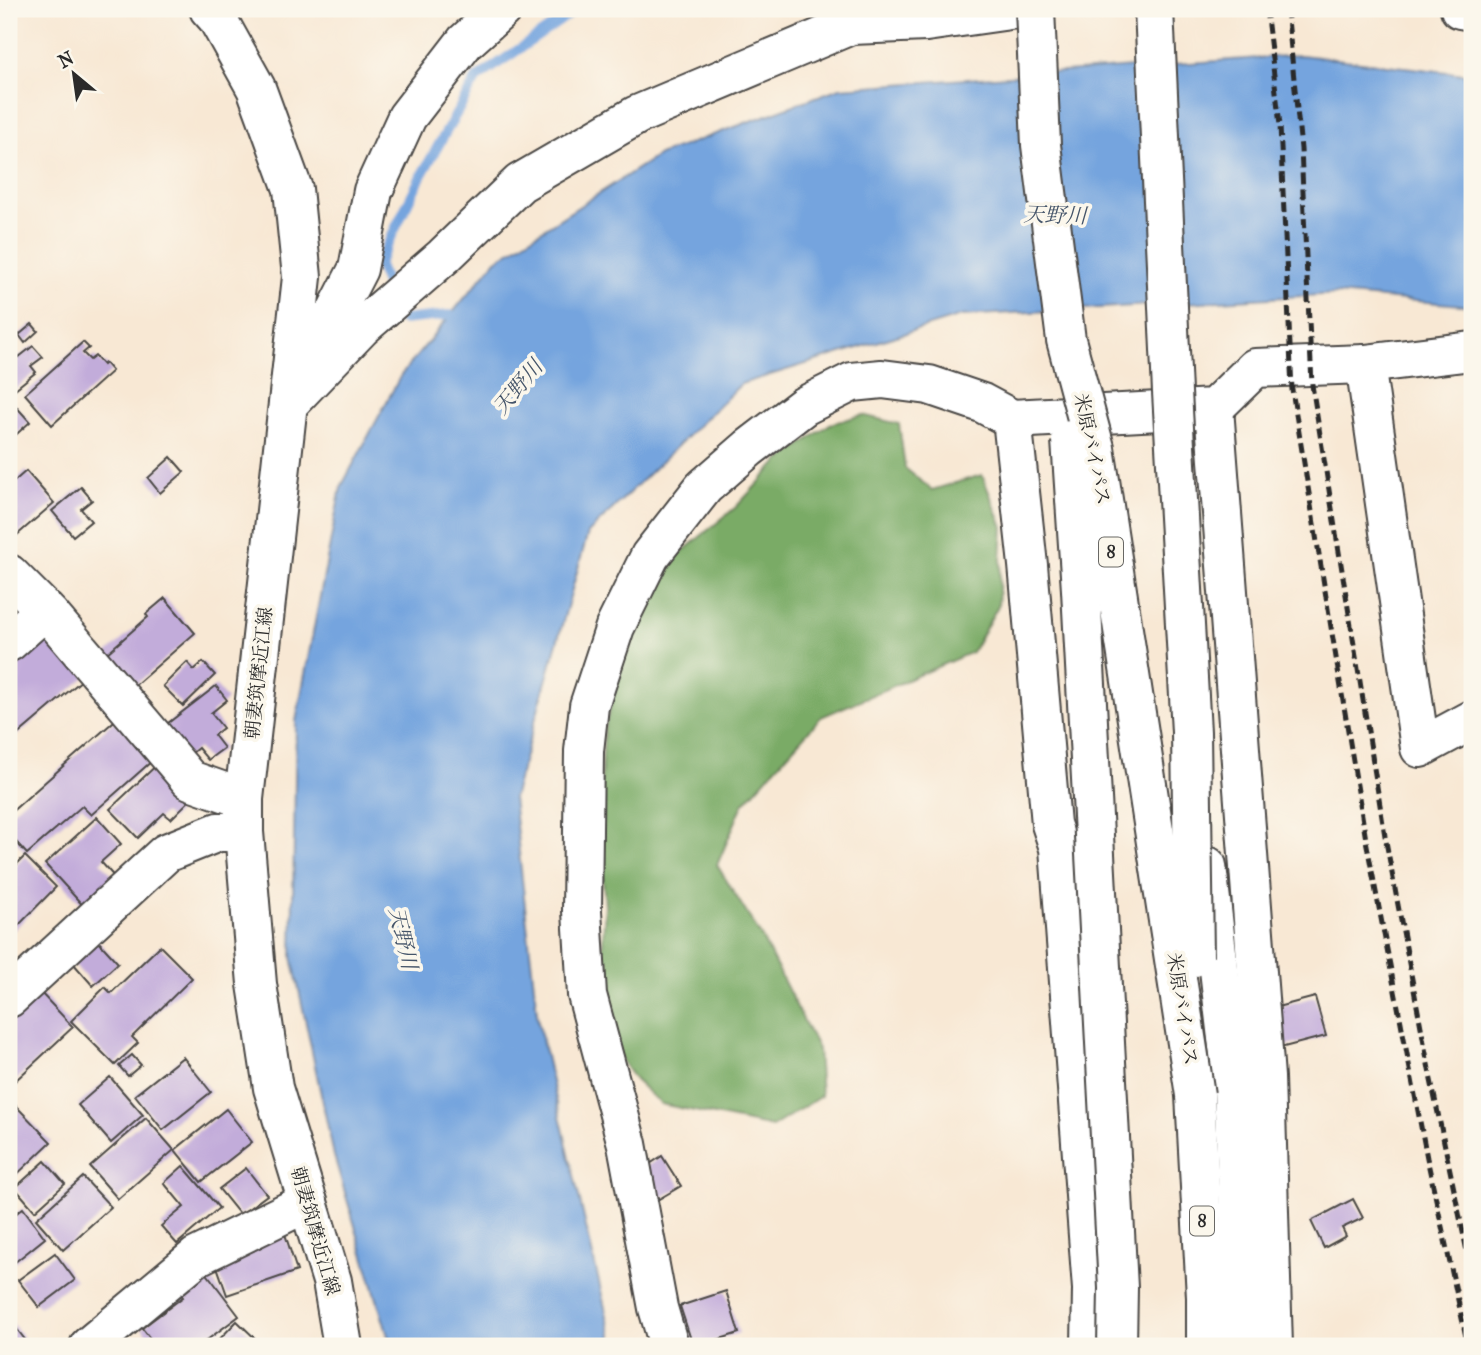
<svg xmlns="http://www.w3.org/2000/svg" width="1481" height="1355" font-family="'IM FELL French Canon','Noto Serif JP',serif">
<rect width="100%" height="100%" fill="#fbf7ec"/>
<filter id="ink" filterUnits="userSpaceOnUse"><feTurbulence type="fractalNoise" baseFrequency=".0143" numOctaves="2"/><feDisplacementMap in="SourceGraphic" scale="14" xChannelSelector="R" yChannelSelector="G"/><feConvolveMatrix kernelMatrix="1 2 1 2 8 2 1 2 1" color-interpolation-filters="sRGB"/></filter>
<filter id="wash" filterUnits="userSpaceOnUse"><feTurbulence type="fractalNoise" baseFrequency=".00686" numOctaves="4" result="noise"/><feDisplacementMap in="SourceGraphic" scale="28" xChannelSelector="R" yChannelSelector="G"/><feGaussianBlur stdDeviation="1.57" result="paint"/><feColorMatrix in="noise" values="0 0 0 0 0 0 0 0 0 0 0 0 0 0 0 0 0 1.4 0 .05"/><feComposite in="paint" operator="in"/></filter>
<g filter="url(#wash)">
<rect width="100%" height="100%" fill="#f8e8d4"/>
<!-- forest -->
<path fill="#7aab66" stroke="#526b48" stroke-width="2" d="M 862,415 L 899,424 L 905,468 L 932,490 L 982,475 L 1003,527 L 998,606 L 972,652 L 821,717 L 743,804 L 717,865 L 762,938 L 818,1049 L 821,1096 L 772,1127 L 661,1104 L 635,1080 L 621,1060 L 600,989 L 605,906 L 599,827 L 604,730 L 622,663 L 672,560 L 736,507 L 779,461 L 830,424 Z"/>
<!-- water -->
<path fill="#74a4de" stroke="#506884" stroke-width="2" d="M 1301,55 L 1472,75 L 1472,306 L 1337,294 L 961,316 L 741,384 L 588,533 L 513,798 L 538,1022 L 614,1346 L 391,1346 L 334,1156 L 292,957 L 296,721 L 341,487 L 401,375 L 496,260 L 659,155 L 840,88 Z"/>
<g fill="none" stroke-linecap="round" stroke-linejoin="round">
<!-- stream -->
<g stroke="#74a4de" stroke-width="10">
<path d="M 390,293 L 378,264 L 421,176 L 476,79 L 577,9"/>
<path d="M 396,307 L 402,320 L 450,315 L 459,323"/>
</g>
</g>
<g id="blocks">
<!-- building -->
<g fill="#c2acda">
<path d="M 32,324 L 38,331 L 25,343 L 19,335 Z"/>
<path d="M 83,342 L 89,348 L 83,353 L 90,360 L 95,356 L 103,365 L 105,363 L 112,371 L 52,425 L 25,394 Z"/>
<path d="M 9,344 L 19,357 L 33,346 L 43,357 L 31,366 L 36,372 L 9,394 Z"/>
<path d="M 13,403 L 30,422 L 9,441 L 9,406 Z"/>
<path d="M 171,457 L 184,472 L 160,493 L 148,478 Z"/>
<path d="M 26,471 L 54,503 L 9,542 L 9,486 Z"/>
<path d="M 81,487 L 92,500 L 81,509 L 91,521 L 73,536 L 52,511 Z"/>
<path d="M 165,598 L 195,633 L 134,686 L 106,654 L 148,617 L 146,614 Z"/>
<path d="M 51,630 L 89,674 L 9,742 L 9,667 Z"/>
<path d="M 187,662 L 194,670 L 203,662 L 215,675 L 183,706 L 163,686 Z"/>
<path d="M 216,686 L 227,700 L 211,713 L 223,728 L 214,735 L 224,748 L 208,760 L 198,748 L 187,757 L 163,727 Z"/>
<path d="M 121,715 L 153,760 L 91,815 L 82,806 L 27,854 L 9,834 L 9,814 Z"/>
<path d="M 163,759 L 191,799 L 171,819 L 164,813 L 138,838 L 110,809 Z"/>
<path d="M 97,817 L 121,844 L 101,862 L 119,882 L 88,911 L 45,864 Z"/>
<path d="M 25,856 L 56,887 L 9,935 L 9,886 L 15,880 L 9,872 Z"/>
<path d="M 97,940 L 118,963 L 93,986 L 73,963 Z"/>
<path d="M 160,946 L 192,978 L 132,1037 L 138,1043 L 115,1065 L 71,1021 L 105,987 L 111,993 Z"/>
<path d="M 39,991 L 73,1027 L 15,1081 L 9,1074 L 9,1020 Z"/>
<path d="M 1315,997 L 1326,1036 L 1280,1048 L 1270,1009 Z"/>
<path d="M 132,1055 L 141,1065 L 128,1076 L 119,1066 Z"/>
<path d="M 183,1057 L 211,1092 L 163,1130 L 135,1095 Z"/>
<path d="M 110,1077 L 143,1115 L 111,1143 L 78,1105 Z"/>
<path d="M 13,1103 L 51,1142 L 9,1182 L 9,1108 Z"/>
<path d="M 226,1109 L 252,1142 L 201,1182 L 175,1150 Z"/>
<path d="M 146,1118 L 174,1150 L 118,1199 L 90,1167 Z"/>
<path d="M 662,1156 L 681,1186 L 659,1199 L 641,1170 Z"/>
<path d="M 45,1161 L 65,1184 L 35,1211 L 15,1188 Z"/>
<path d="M 183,1166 L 219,1208 L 177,1244 L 161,1226 L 184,1207 L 164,1183 Z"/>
<path d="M 246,1168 L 267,1195 L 240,1215 L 219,1189 Z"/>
<path d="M 83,1177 L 111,1207 L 63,1250 L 36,1219 Z"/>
<path d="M 1353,1199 L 1363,1218 L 1342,1228 L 1346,1236 L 1324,1248 L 1311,1221 Z"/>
<path d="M 23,1208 L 45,1238 L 9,1267 L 9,1219 Z"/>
<path d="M 285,1234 L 297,1271 L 227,1295 L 214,1258 Z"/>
<path d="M 55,1253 L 75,1280 L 39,1307 L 18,1280 Z"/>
<path d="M 202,1267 L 239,1316 L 199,1346 L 156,1346 L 142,1328 L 183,1297 L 175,1287 Z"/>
<path d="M 726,1291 L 739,1333 L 698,1346 L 693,1346 L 680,1306 Z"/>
<path d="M 9,1319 L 30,1346 L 9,1346 Z"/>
<path d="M 237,1321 L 263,1346 L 213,1346 Z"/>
</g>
</g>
</g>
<g filter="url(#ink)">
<use href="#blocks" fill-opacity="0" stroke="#4a4744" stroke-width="2"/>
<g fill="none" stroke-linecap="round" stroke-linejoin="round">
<defs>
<g id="minor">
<path d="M 1460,9 L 1472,11"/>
<path d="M 1365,364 L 1420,748 L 1472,720"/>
<path d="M 308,366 L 358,269 L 373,191 L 407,117 L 465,42 L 502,9"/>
<path d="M 289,403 L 361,328 L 444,256 L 520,183 L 637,115 L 851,25 L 926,22 L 1017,9"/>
<path d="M 1214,408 L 1265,1077 L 1273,1346"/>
<path d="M 1012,419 L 1028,565 L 1051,824 L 1059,848 L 1092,1289 L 1091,1346"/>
<path d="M 9,574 L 50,615 L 190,780 L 244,799"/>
<path d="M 9,642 L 45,610"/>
<path d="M 9,998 L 166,853 L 218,832 L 244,832"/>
<path d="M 89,1346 L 196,1257 L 308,1202"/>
<path d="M 669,1346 L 658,1308 L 627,1144 L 587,995 L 582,911 L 584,751 L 589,706 L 615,627 L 650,556 L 704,487 L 749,448 L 804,406 L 852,382 L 882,379 L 929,385 L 982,403 L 1012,419 L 1214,408 L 1255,368 L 1365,364 L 1472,351"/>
</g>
<path id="major" d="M 209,9 L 217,18 L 256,88 L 293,189 L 302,277 L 244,799 L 244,832 L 257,984 L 273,1088 L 332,1281 L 343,1346"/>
<g id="highway">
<path d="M 1207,866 L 1233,1090 L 1243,1299 L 1242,1346"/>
<path d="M 1195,1095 L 1206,1297 L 1206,1346"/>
</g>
</defs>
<!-- minor casing -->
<use href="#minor" stroke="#4a4744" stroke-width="42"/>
<!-- major casing -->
<use href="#major" stroke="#4a4744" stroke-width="42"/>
<!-- highway casing -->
<use href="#highway" stroke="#4a4744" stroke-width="42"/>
<!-- minor -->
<use href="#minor" stroke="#fff" stroke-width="38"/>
<!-- major -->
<use href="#major" stroke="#fff" stroke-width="38"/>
<!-- highway -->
<use href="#highway" stroke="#fff" stroke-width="38"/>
<!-- rail -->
<g stroke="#2b2b2b" stroke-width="5" stroke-dasharray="10 5" stroke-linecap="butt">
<path d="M 1266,9 L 1280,125 L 1292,390 L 1366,840 L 1427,1158 L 1468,1346"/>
<path d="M 1287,9 L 1301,149 L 1312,385 L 1385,836 L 1431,1080 L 1472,1275"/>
</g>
<defs>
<g id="highway-bridge">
<path d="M 1035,9 L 1041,145 L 1066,340 L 1095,448 L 1195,1095"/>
<path d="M 1154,9 L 1172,392 L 1191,732 L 1194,957"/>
<path d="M 1071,440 L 1081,590 L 1118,1288 L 1117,1346"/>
</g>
</defs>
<!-- highway-bridge casing -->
<use href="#highway-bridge" stroke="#4a4744" stroke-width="42" stroke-linecap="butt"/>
<!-- highway-bridge -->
<use href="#highway-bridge" stroke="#fff" stroke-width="38"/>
</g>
</g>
<g text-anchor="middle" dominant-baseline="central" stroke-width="7" stroke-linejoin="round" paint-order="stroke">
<!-- shield labels -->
<g fill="#fbf7ec" stroke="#696865" stroke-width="2">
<rect x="1099" y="537.5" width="24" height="29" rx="5"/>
<rect x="1190" y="1206.5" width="24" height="29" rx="5"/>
</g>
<g font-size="18" font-weight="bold" fill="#2b2b2b">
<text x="1111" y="552">8</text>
<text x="1202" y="1221">8</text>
</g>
<!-- street labels -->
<g font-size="19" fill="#2b2b2b" stroke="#fbf7ec">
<text transform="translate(1092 449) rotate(78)">米原バイパス</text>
<text transform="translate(259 673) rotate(-84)">朝妻筑摩近江線</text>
<text transform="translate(1182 1009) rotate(81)">米原バイパス</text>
<text transform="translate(315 1231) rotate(74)">朝妻筑摩近江線</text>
</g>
<!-- water labels -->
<g font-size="21" font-style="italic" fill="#45556a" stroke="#fbf7ec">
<text transform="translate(1055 215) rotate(2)">天野川</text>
<text transform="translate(518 387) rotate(-50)">天野川</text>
<text transform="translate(403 938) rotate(77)">天野川</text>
</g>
</g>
<!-- margin -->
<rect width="1481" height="1355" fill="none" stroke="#fbf7ec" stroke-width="35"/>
<!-- north arrow -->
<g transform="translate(74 74) rotate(331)" stroke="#fbf7ec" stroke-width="5" paint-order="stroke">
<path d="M0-5L12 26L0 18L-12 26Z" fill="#2b2b2b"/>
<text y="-10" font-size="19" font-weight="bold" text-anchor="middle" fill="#2b2b2b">N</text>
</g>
</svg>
